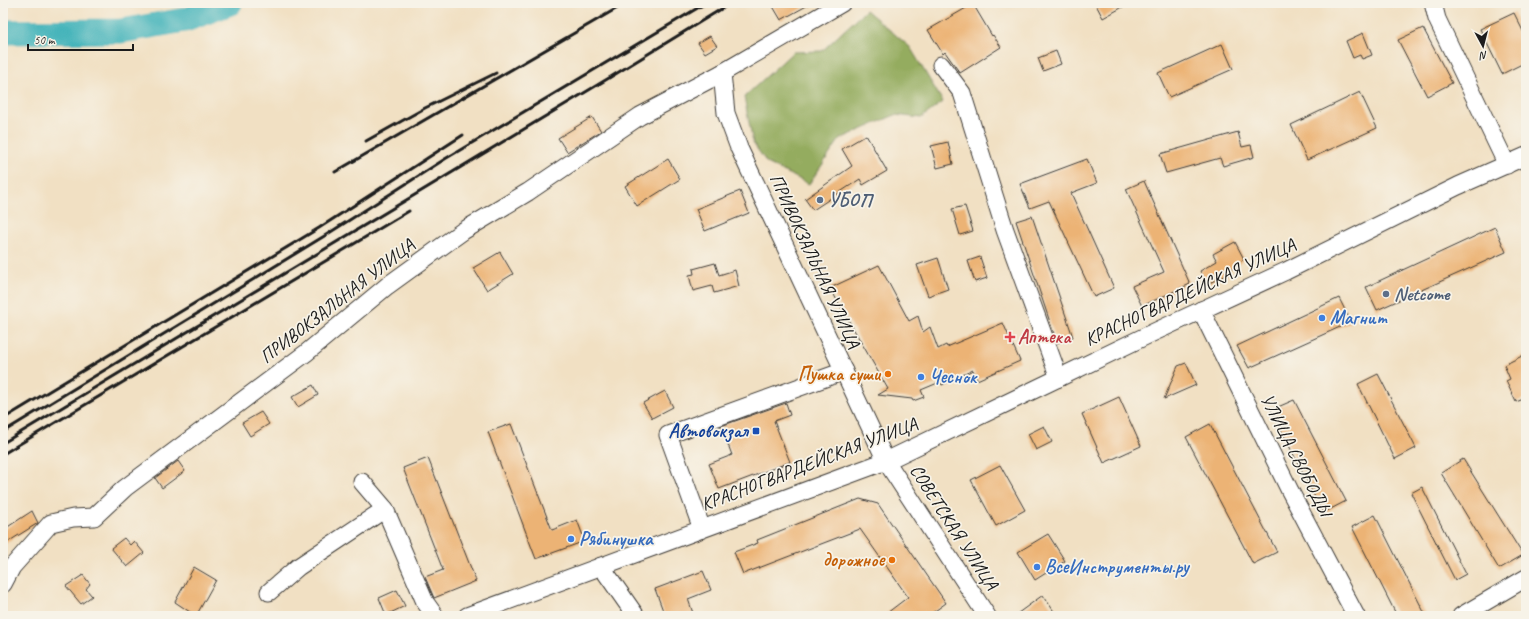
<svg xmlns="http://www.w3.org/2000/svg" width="1529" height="619" font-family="Caveat,sans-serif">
<rect width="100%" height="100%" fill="#f7f3e8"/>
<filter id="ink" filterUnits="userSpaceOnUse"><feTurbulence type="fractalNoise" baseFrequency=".025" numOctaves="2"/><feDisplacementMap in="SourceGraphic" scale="8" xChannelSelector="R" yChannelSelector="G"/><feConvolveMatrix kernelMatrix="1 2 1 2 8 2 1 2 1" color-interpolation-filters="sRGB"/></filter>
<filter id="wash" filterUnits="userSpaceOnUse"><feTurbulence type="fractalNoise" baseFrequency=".012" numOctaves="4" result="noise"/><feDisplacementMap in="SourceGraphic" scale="16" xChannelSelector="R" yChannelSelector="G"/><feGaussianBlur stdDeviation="0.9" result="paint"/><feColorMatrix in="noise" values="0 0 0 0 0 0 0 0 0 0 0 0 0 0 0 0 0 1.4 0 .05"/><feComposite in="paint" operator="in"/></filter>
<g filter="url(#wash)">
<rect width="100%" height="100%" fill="#f1e0c3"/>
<!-- forest -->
<path fill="#94ac5e" stroke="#58643d" d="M 866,10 L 910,47 L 943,102 L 921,118 L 895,115 L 840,139 L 809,184 L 767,163 L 753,143 L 744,97 L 793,52 L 822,51 Z"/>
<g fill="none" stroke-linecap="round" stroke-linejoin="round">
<!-- river -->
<path stroke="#43b3ba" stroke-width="25" d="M 3,32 L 121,31 L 185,20 L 230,3"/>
</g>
<g id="blocks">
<!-- building -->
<g fill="#ecb375">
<path d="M 771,3 L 812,3 L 781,20 Z"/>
<path d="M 1095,3 L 1130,3 L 1103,18 Z"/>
<path d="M 973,4 L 992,36 L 993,35 L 1001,47 L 960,73 L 945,52 L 943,54 L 928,30 Z"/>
<path d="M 1514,13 L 1526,37 L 1526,62 L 1502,74 L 1480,29 Z"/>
<path d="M 1423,28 L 1452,83 L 1427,96 L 1398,40 Z"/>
<path d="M 1363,33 L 1372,55 L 1362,59 L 1360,55 L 1353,58 L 1346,41 Z"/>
<path d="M 710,36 L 717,46 L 705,53 L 698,43 Z"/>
<path d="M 1222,44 L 1233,69 L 1169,97 L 1158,73 Z"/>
<path d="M 1056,51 L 1061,64 L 1043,71 L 1038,58 Z"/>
<path d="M 1360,92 L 1377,128 L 1307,160 L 1291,125 Z"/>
<path d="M 592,117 L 601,131 L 567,152 L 558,138 Z"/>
<path d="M 1238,132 L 1242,147 L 1251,145 L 1254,157 L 1223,166 L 1220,158 L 1166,173 L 1160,154 Z"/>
<path d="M 866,135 L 887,171 L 863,185 L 860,179 L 813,210 L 805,199 L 852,166 L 842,149 Z"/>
<path d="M 948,142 L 953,164 L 937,168 L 931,146 Z"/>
<path d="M 668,159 L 680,179 L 637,206 L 625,186 Z"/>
<path d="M 1087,159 L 1097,183 L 1071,193 L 1114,288 L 1094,297 L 1049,201 L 1030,208 L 1020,184 Z"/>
<path d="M 1144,181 L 1190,284 L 1142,306 L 1132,286 L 1164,272 L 1126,189 Z"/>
<path d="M 740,191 L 749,213 L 705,231 L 696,209 Z"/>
<path d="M 965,206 L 973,231 L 960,235 L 952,209 Z"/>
<path d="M 1032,216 L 1073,337 L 1057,343 L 1016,221 Z"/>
<path d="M 1495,227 L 1506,252 L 1377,310 L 1366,287 Z"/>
<path d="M 1235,242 L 1244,259 L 1236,265 L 1237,267 L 1229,270 L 1230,273 L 1207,284 L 1200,271 L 1217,261 L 1213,254 Z"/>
<path d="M 500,252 L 513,274 L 487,290 L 473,268 Z"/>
<path d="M 980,257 L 987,278 L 975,282 L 968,261 Z"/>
<path d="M 938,258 L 948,289 L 928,296 L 917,265 Z"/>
<path d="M 715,263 L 719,275 L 735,270 L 739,286 L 714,293 L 712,286 L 693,291 L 689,275 L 694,274 L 693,269 Z"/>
<path d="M 879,265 L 909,321 L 918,316 L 923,332 L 930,327 L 938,349 L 946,345 L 947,347 L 1003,323 L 1020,361 L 977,380 L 973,370 L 942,385 L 940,382 L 921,390 L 924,397 L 913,401 L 912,399 L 878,395 L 888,389 L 830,288 Z"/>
<path d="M 1339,298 L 1351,322 L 1249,368 L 1237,346 Z"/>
<path d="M 1526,354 L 1526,385 L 1523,387 L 1526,398 L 1516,402 L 1506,381 L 1510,379 L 1504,365 Z"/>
<path d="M 1186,363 L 1196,385 L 1164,399 L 1178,366 Z"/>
<path d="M 1378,374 L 1416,448 L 1395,459 L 1358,384 Z"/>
<path d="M 313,385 L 318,395 L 298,407 L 292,397 Z"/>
<path d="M 665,391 L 673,407 L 652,418 L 643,403 Z"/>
<path d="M 1119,397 L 1141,446 L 1104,463 L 1082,414 Z"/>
<path d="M 1294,400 L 1346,501 L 1323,513 L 1271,410 Z"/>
<path d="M 786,403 L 790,415 L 774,421 L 790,462 L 719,489 L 709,464 L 732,455 L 721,426 Z"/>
<path d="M 261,412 L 269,424 L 250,436 L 242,423 Z"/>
<path d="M 511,424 L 552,530 L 577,520 L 585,541 L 536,559 L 488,432 Z"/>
<path d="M 1210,424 L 1277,552 L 1253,564 L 1186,437 Z"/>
<path d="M 1044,426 L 1052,442 L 1036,450 L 1028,434 Z"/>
<path d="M 428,458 L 476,581 L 434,598 L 425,577 L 443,570 L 403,468 Z"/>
<path d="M 1463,459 L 1523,555 L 1499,569 L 1441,473 Z"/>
<path d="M 178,461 L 185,471 L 162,488 L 155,478 Z"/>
<path d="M 1000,465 L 1025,510 L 996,526 L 971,480 Z"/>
<path d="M 1422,487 L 1466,574 L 1455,580 L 1411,493 Z"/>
<path d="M 860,499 L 878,504 L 946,603 L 928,616 L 883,616 L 908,597 L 860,529 L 743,574 L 734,552 L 758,543 L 757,540 Z"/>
<path d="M 32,511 L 38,523 L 3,545 L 3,530 Z"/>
<path d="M 1375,515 L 1426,616 L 1397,616 L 1352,527 Z"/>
<path d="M 1048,534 L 1065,561 L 1035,580 L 1018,552 Z"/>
<path d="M 124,538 L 130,545 L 134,541 L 144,553 L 127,567 L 111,548 Z"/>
<path d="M 194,567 L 216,580 L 196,616 L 175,602 Z"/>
<path d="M 703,571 L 711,590 L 688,599 L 694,616 L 665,616 L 655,589 Z"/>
<path d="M 83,575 L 90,584 L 86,589 L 92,596 L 81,604 L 66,586 Z"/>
<path d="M 397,590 L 405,606 L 386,615 L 379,598 Z"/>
<path d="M 1043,595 L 1057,616 L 1014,616 Z"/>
</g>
</g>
</g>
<g filter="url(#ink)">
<use href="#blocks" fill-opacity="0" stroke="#3c3935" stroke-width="1"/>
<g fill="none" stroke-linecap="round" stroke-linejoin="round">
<defs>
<g id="minor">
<path d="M 842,3 L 722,73 L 726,113 L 739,148 L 886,461 L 987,616"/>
<path d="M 1433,3 L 1437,19 L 1507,165"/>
<path d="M 941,65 L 962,93 L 1005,230 L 1059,378"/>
<path d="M 1201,310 L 1290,491 L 1356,616"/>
<path d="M 362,482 L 385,509 L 425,602 L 435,616"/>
<path d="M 702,529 L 668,435 L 844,371"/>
<path d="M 601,566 L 636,616"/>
<path d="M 3,584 L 12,567 L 51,523 L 73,518 L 94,517 L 125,488 L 306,353 L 387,286 L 463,231 L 528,192 L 640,116 L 722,73"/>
<path d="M 269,592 L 298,567 L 385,509"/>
<path d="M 467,616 L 886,461 L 1150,334 L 1286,271 L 1458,186 L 1526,156"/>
<path d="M 1461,616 L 1526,578"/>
</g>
</defs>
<!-- minor casing -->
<use href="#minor" stroke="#3c3935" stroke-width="19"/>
<!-- minor -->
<use href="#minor" stroke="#fff" stroke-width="17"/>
<!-- rail -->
<g stroke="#1c1c1c" stroke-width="3">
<path d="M 366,141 L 425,108 L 496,73"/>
<path d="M 335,172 L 626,3"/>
<path d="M 3,419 L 319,228 L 463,135"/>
<path d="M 3,432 L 326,235 L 445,159 L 706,3"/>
<path d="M 3,443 L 609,78 L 731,3"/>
<path d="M 3,454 L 409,211"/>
</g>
</g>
</g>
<!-- markers -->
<g fill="#5c6f8a" stroke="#f7f3e8" stroke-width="1.5">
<circle cx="820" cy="200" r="4"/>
<circle cx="1386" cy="294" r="4"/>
</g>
<g fill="#3f7fe0" stroke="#f7f3e8" stroke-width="1.5">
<circle cx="1322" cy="318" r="4"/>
<circle cx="921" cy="377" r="4"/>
<circle cx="571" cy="539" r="4"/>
<circle cx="1037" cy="567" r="4"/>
</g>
<path fill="#e0444e" stroke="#f7f3e8" stroke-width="1.5" d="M1008 331h4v4h4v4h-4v4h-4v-4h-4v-4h4z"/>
<g fill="#e8710a" stroke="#f7f3e8" stroke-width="1.5">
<circle cx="888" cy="374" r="4"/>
<circle cx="892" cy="560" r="4"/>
</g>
<rect fill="#1a4fb4" stroke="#f7f3e8" stroke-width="1.5" x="752" y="427" width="8" height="8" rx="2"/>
<g text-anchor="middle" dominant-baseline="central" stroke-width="3.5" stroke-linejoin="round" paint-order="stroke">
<!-- service labels -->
<g font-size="19" font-weight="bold" fill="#4e5e75" stroke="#f7f3e8" text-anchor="start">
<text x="828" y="200">УБОП</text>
<text x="1394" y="294">Netcome</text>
</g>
<!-- street labels -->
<g font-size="19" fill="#1c1c1c" stroke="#f7f3e8">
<text transform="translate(815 261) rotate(65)">ПРИВОКЗАЛЬНАЯ УЛИЦА</text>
<text transform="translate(1190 292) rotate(-25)">КРАСНОГВАРДЕЙСКАЯ УЛИЦА</text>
<text transform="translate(337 301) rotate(-38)">ПРИВОКЗАЛЬНАЯ УЛИЦА</text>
<text transform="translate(1296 455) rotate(63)">УЛИЦА СВОБОДЫ</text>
<text transform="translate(809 464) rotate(-21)">КРАСНОГВАРДЕЙСКАЯ УЛИЦА</text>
<text transform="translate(954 527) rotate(57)">СОВЕТСКАЯ УЛИЦА</text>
</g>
<!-- shop labels -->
<g font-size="19" font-weight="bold" fill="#366cbe" stroke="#f7f3e8" text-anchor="start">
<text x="1330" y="318">Магнит</text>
<text x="929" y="377">Чеснок</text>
<text x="579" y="539">Рябинушка</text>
<text x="1045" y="567">ВсеИнструменты.ру</text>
</g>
<!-- health labels -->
<g font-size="19" font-weight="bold" fill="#be3a42" stroke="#f7f3e8" text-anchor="start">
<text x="1018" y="337">Аптека</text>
</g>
<!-- food labels -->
<g font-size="19" font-weight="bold" fill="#c56008" stroke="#f7f3e8" text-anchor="end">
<text x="880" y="374">Пушка суши</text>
<text x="884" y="560">дорожное</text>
</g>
<!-- transit labels -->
<g font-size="19" font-weight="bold" fill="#164399" stroke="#f7f3e8" text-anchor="end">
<text x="748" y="431">Автовокзал</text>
</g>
</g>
<!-- margin -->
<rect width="1529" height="619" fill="none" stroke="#f7f3e8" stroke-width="16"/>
<!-- north arrow -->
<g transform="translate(1483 46) rotate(173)" stroke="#f7f3e8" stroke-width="3" paint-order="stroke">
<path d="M0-3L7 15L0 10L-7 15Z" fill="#1c1c1c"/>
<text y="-6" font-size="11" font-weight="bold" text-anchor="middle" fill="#1c1c1c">N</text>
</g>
<!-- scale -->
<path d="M28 44v6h105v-6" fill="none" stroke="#1c1c1c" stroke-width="2"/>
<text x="34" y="44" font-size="12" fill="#1c1c1c" stroke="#f7f3e8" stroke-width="3" paint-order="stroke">50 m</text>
</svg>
